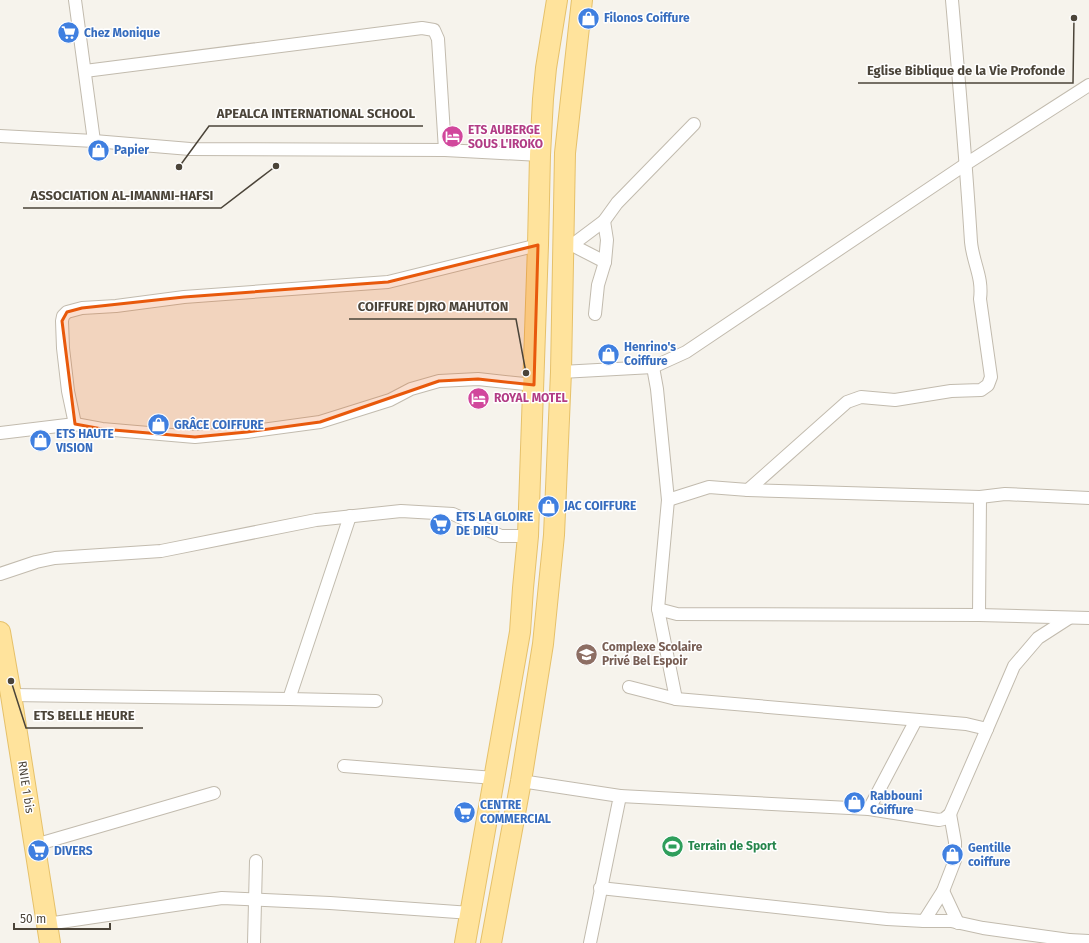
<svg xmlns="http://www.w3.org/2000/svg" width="1089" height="943" font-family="'Fira Sans',sans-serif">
<rect width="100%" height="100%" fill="#f6f3ec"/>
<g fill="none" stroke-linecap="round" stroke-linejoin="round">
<defs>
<g id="minor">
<path d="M 75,0 L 94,141"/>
<path d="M 85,71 L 422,28 L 434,30 L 438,39 L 445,150"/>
<path d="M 0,136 L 94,141 L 190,149 L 445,150 L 540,155"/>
<path d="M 572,245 L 605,262"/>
<path d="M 563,250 L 572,245 L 604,221 L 617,203 L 694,124"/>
<path d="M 595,314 L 598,285 L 605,262 L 607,240 L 604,221"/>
<path d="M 653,367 L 657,389 L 668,500 L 658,609 L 676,699"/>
<path d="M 561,372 L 653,367 L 686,352 L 966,164 L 1089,85"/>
<path d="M 75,424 L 68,391 L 63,348 L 62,321 L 63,316 L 67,312 L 82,308 L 116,306 L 184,297 L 388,282 L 538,245"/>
<path d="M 0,433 L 75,424 L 102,429 L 195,437 L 247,432 L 320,422 L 390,400 L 411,389 L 439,381 L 478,379 L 534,385"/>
<path d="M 748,490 L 847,402 L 861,397 L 895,400 L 951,391 L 981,390 L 988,385 L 991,377 L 980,299 C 983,277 973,263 971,242 C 966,161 959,81 952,0"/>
<path d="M 668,500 L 709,487 L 748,490 L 980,497 L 1005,494 L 1089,498"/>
<path d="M 0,574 L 36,562 L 55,558 L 161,551 L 316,520 L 401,511 L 453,514 L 501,536 L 528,536"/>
<path d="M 658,609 L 677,614 L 979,615 L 1089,618"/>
<path d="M 979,615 L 980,497"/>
<path d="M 629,687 L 676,699 L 966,724 L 987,729 L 1014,666 L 1038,638 L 1069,618"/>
<path d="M 11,695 L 289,699 L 376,701"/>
<path d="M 289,699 L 350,516"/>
<path d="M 344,766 L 494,778"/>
<path d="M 521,781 L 620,796 L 590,943"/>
<path d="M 620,796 L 869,809 L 939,820 L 944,819 L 950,814 L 987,729"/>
<path d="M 869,809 L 916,720"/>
<path d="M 35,845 L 214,793"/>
<path d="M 600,888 L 887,919 L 924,921 L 951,921 L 983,928 L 1069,940 L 1069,943"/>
<path d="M 943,891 L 958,923"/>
<path d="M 924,921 L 943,891 L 955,860 L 955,842 L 950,814"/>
<path d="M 47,924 L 222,898 L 330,903 L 471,913"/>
<path d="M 1069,940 L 1089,941"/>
<path d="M 254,943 L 256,861"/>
</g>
<g id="primary">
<path d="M 0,632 L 11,695 L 50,943"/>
<path d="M 465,943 L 520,632 L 523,588 L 528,536 L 538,245 L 540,155 L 543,99 L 546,68 L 557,0"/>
<path d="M 491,943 L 521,781 L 543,644 L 554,535 L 561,372 L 565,153 L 582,0"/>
</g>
</defs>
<!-- minor casing -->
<use href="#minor" stroke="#c2bbae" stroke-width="14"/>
<!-- primary casing -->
<use href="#primary" stroke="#e6c16a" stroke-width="22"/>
<!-- minor -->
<use href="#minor" stroke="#fff" stroke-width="12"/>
<!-- primary -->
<use href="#primary" stroke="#ffe39c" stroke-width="20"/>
</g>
<!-- marked area -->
<path fill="#e8590c" fill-opacity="0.2" stroke="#e8590c" stroke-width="3" stroke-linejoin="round" d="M 538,245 L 534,385 L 478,379 L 439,381 L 320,422 L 247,432 L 195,437 L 102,429 L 75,424 L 62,321 L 67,312 L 82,308 L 184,297 L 388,282 Z"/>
<!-- icons -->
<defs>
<symbol id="shop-disc" viewBox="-11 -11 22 22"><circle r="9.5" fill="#3f7fe0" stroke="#fff"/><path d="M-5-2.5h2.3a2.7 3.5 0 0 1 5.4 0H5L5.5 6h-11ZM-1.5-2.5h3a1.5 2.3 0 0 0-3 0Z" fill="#fff"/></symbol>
<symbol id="supermarket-disc" viewBox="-11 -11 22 22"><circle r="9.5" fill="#3f7fe0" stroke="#fff"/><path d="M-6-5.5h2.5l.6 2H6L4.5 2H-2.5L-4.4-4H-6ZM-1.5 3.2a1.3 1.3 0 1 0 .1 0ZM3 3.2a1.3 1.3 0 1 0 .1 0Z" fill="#fff"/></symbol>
<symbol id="hotel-disc" viewBox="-11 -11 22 22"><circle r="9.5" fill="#d1479c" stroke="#fff"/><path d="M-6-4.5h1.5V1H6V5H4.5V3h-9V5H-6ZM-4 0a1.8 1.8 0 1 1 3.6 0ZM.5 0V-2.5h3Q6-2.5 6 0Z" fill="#fff"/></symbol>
<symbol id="school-disc" viewBox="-11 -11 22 22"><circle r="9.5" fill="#8d6e63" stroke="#fff"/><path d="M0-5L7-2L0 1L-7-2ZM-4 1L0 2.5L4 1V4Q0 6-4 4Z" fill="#fff"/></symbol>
<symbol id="stadium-disc" viewBox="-11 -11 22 22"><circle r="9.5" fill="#2e9e5b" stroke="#fff"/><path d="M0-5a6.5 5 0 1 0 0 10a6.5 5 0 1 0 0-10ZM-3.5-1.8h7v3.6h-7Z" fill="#fff"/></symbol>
</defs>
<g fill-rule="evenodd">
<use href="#shop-disc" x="576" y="6" width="25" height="25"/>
<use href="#supermarket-disc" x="56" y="20" width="25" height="25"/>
<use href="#hotel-disc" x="440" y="124" width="25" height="25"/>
<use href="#shop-disc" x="86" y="138" width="25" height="25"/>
<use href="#shop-disc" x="596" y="342" width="25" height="25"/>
<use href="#hotel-disc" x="466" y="386" width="25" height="25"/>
<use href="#shop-disc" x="146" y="412" width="25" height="25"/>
<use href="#shop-disc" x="28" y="428" width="25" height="25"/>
<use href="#shop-disc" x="536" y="494" width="25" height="25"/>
<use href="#supermarket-disc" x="428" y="512" width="25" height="25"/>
<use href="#school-disc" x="574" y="642" width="25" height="25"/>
<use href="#shop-disc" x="842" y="790" width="25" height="25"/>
<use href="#supermarket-disc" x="452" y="800" width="25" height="25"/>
<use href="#stadium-disc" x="660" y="834" width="25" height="25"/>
<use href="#supermarket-disc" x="26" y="838" width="25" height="25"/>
<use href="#shop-disc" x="940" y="842" width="25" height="25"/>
</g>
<g text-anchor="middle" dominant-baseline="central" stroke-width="3" stroke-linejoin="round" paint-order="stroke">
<!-- shop labels -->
<g font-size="12" font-weight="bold" fill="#366cbe" stroke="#fff" text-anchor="start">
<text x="604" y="18">Filonos Coiffure</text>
<text x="84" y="33">Chez Monique</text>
<text x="114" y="150">Papier</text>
<text x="624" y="347">Henrino's<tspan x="624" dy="14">Coiffure</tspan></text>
<text x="174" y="425">GRÂCE COIFFURE</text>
<text x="56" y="434">ETS HAUTE<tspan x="56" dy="14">VISION</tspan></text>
<text x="564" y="506">JAC COIFFURE</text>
<text x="456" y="517">ETS LA GLOIRE<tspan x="456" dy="14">DE DIEU</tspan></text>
<text x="870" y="796">Rabbouni<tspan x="870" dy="14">Coiffure</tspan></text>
<text x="480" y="805">CENTRE<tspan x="480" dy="14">COMMERCIAL</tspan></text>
<text x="968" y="848">Gentille<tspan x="968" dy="14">coiffure</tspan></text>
<text x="54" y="851">DIVERS</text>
</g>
<!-- hotel labels -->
<g font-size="12" font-weight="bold" fill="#b23c85" stroke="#fff" text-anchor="start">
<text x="468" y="130">ETS AUBERGE<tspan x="468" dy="14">SOUS L'IROKO</tspan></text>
<text x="494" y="398">ROYAL MOTEL</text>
</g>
<!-- education labels -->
<g font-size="12" font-weight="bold" fill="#785e54" stroke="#fff" text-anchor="start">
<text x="602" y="647">Complexe Scolaire<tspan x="602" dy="14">Privé Bel Espoir</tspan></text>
</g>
<!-- street labels -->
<g font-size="12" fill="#4b4439" stroke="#fff">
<text transform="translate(26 787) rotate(81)">RNIE 1 bis</text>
</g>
<!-- leisure labels -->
<g font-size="12" font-weight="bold" fill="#27864d" stroke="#fff" text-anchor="start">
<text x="688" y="846">Terrain de Sport</text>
</g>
</g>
<!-- callouts -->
<path fill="none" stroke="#4b4439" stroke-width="1.5" d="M1074 18L1073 83H858M179 167L209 126H423M276 166L221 208H23M526 373L516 319H349M11 681L26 728H143"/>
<g fill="#4b4439" stroke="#fff" stroke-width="1.5">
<circle cx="1074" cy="18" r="4"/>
<circle cx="179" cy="167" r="4"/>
<circle cx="276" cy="166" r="4"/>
<circle cx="526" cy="373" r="4"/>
<circle cx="11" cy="681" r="4"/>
</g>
<g font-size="13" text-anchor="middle" font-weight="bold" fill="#4b4439" stroke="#fff" stroke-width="3" stroke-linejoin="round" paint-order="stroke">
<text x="966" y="75">Eglise Biblique de la Vie Profonde</text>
<text x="316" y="118">APEALCA INTERNATIONAL SCHOOL</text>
<text x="122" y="200">ASSOCIATION AL-IMANMI-HAFSI</text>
<text x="433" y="311">COIFFURE DJRO MAHUTON</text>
<text x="84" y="720">ETS BELLE HEURE</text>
</g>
<!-- scale -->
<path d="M14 923v6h96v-6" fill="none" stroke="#4b4439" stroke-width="2"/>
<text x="20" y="923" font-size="12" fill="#4b4439" stroke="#ffffff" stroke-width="3" paint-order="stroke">50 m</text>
</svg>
